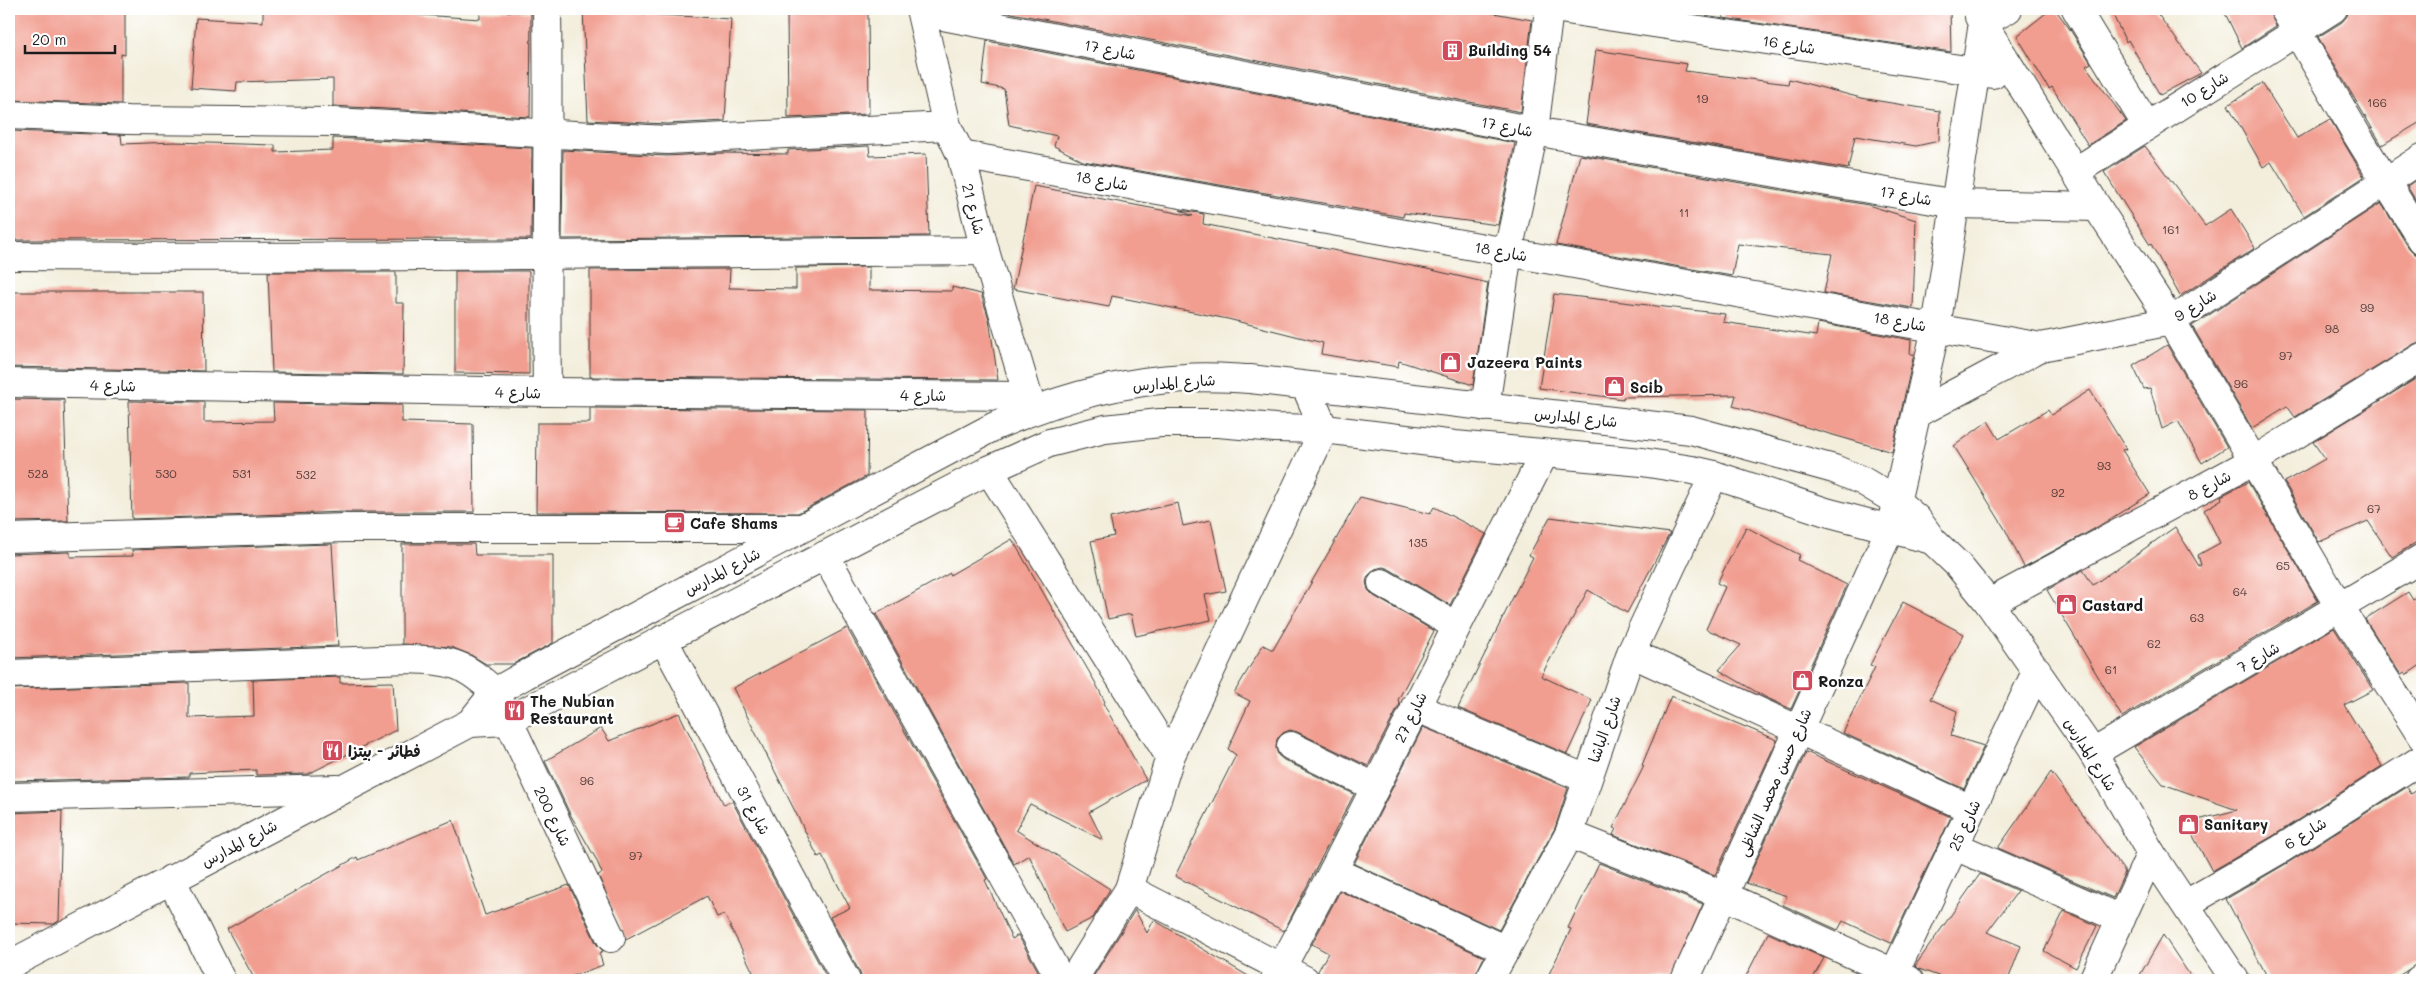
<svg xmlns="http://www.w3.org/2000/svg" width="2431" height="989" font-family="Mali,'Playpen Sans Arabic',sans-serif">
<rect width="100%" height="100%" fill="#fff"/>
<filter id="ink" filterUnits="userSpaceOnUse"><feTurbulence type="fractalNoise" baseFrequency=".02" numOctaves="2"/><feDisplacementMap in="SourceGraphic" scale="10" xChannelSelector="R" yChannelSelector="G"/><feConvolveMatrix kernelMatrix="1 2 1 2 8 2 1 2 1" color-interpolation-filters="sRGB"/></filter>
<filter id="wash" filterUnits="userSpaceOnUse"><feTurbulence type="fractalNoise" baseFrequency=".0096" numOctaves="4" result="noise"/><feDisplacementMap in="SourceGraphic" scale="20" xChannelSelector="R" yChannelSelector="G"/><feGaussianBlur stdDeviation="1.12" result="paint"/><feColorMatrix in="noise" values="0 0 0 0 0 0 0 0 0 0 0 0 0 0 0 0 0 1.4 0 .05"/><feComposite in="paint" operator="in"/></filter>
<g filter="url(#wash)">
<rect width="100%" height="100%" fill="#f3eedc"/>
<g id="blocks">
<!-- building -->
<g fill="#f19d8f">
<path d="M 9,9 L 125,9 L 125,55 L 121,54 L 121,104 L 9,100 Z"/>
<path d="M 263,9 L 407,9 L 407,14 L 480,19 L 480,11 L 531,12 L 530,117 L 333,106 L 333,79 L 237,82 L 236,91 L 191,88 L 196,18 L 263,22 Z"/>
<path d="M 583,9 L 628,9 L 628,13 L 731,19 L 725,121 L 667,124 L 588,120 Z"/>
<path d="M 991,9 L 1472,9 L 1532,20 L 1521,112 Z"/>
<path d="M 1724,9 L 1950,9 L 1951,52 L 1723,18 Z"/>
<path d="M 2051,9 L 2055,9 L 2069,28 L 2091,63 L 2086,66 L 2126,121 L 2088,145 L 2052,87 L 2049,89 L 2017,36 Z"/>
<path d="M 2110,9 L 2154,9 L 2201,73 L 2160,95 L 2128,40 L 2126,42 Z"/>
<path d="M 2223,9 L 2268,9 L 2276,26 L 2242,48 Z"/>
<path d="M 2349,9 L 2422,9 L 2422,121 L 2382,145 L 2318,37 L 2342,22 L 2347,16 Z"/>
<path d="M 868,11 L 869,114 L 788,118 L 787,12 Z"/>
<path d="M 987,41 L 1515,143 L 1498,225 L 1404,213 L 1403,217 L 1083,161 L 1054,146 L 1057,136 L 1009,125 L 1004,89 L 982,84 Z"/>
<path d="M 1596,50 L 1687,64 L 1685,71 L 1788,84 L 1789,79 L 1861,98 L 1940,111 L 1939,141 L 1916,146 L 1855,136 L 1848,169 L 1586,124 Z"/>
<path d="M 2262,83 L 2297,138 L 2330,119 L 2364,177 L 2304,216 L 2271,162 L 2263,167 L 2228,105 Z"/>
<path d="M 9,131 L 121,135 L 122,144 L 174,142 L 275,145 L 275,152 L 333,150 L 333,138 L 532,148 L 531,239 L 9,240 Z"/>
<path d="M 869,146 L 870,156 L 926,154 L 929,236 L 562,239 L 563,150 L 666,156 L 723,153 L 788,154 L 788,150 Z"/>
<path d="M 2145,146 L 2205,226 L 2231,209 L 2255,248 L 2180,296 L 2151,244 L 2150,245 L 2104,172 Z"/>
<path d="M 1580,155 L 1868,205 L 1916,220 L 1913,308 L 1824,293 L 1832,254 L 1738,244 L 1732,276 L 1556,245 Z"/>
<path d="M 2422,176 L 2422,211 L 2407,186 Z"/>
<path d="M 1034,186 L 1193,216 L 1180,210 L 1204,214 L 1203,224 L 1427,269 L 1488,283 L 1473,385 L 1399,361 L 1398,367 L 1321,354 L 1323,343 L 1228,319 L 1112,296 L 1109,307 L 1013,289 Z"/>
<path d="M 2381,203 L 2409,248 L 2415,254 L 2422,256 L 2422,341 L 2414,344 L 2295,417 L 2287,406 L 2252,428 L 2192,326 Z"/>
<path d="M 869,267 L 869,290 L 952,291 L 952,287 L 981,294 L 989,319 L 998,380 L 590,377 L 590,270 L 730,269 L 729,288 L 796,289 L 796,268 Z"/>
<path d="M 455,271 L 529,271 L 529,374 L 455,373 Z"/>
<path d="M 268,272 L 396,272 L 396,303 L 404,303 L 403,374 L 272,372 Z"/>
<path d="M 9,292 L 203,292 L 204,371 L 9,367 Z"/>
<path d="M 1554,294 L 1725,314 L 1723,322 L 1816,336 L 1818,323 L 1911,340 L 1910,354 L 1914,354 L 1892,452 L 1733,406 L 1736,395 L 1623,397 L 1623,399 L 1539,388 Z"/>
<path d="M 2167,345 L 2227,447 L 2202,463 L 2178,421 L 2162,429 L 2150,388 L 2144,389 L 2133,366 Z"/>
<path d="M 2422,375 L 2422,539 L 2392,557 L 2368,521 L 2319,542 L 2284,482 L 2325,459 L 2313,442 Z"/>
<path d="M 2090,390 L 2126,449 L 2122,450 L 2150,494 L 2094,529 L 2024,567 L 2005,529 L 1954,446 L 1988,421 L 1999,439 L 2048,410 L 2051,415 Z"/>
<path d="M 9,399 L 64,400 L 68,521 L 9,522 Z"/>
<path d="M 129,401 L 204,402 L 204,422 L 274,421 L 273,403 L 402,405 L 402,422 L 473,424 L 474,512 L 346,512 L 132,519 Z"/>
<path d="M 590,408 L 868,410 L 867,476 L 798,513 L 536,512 L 537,423 L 590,423 Z"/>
<path d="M 2248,482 L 2318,601 L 2122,717 L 2047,590 L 2083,570 L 2093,585 L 2175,527 L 2199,566 L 2201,565 L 2198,555 L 2220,543 L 2204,510 L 2222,499 L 2221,496 Z"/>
<path d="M 1360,497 L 1430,514 L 1434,507 L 1486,534 L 1450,605 L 1389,569 L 1383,567 L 1375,569 L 1368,576 L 1366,582 L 1368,590 L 1374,596 L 1434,631 L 1398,700 L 1400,704 L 1368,766 L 1297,732 L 1290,730 L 1283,733 L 1277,739 L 1276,748 L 1278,755 L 1284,760 L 1354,794 L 1284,931 L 1175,876 L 1236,755 L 1228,749 L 1250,701 L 1234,693 L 1263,645 L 1273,650 Z"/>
<path d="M 1178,503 L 1183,526 L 1211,520 L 1226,591 L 1205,595 L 1211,620 L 1136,636 L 1131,614 L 1108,619 L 1091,541 L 1114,536 L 1110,518 Z"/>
<path d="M 1550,517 L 1670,533 L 1627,613 L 1588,590 L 1541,676 L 1592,700 L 1567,754 L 1458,708 L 1533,557 L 1529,555 Z"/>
<path d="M 1746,527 L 1800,555 L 1797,560 L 1847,585 L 1791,709 L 1765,697 L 1719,670 L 1741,645 L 1706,629 L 1725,587 L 1717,583 Z"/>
<path d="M 1012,539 L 1095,682 L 1105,702 L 1103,703 L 1146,780 L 1089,812 L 1103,840 L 1030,804 L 1016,830 L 1110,889 L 1093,918 L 1065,932 L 1029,855 L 1014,864 L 876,614 L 950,573 L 950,575 Z"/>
<path d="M 332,544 L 338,646 L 9,658 L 9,554 L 70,552 L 70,557 L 133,556 L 132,550 Z"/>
<path d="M 402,544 L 474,544 L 475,555 L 553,555 L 553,643 L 513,664 L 486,664 L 471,655 L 451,647 L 402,644 Z"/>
<path d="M 2408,592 L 2413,600 L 2422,595 L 2422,664 L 2406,675 L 2405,673 L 2401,675 L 2365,619 Z"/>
<path d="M 1903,602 L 1964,634 L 1930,699 L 1957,711 L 1951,736 L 1984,746 L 1964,789 L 1843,733 L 1875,667 L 1870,665 Z"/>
<path d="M 847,628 L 987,879 L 985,880 L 1012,939 L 1018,935 L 1043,980 L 862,980 L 860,973 L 830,917 L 850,908 L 822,855 L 818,857 L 733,688 Z"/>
<path d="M 2334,628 L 2373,690 L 2344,705 L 2382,766 L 2273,836 L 2212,871 L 2186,823 L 2237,810 L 2163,784 L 2134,747 Z"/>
<path d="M 340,677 L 340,683 L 393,682 L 396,730 L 308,774 L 256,775 L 256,770 L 189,773 L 189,777 L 9,781 L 9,689 L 189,683 L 189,718 L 254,716 L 253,680 Z"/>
<path d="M 1671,696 L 1777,740 L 1715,875 L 1613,835 L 1616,829 L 1613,828 L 1644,766 L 1642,765 Z"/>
<path d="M 679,713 L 724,805 L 732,801 L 828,980 L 757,980 L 724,914 L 717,917 L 707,896 L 626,939 L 598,875 L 602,873 L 596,859 L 570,814 L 545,761 L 601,728 L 609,741 Z"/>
<path d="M 1423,727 L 1568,788 L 1555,828 L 1499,930 L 1354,864 Z"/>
<path d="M 1806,752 L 1951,817 L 1891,943 L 1843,921 L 1838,930 L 1783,905 L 1787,896 L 1746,883 Z"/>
<path d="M 2051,772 L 2125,872 L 2113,898 L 1998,848 Z"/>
<path d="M 2407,787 L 2411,794 L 2422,787 L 2422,961 L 2392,980 L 2269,980 L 2226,899 L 2289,862 Z"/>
<path d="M 62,811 L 59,921 L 54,924 L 9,923 L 9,813 Z"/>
<path d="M 453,820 L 485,915 L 569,885 L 597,945 L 603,951 L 599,953 L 603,965 L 562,980 L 255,980 L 227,929 L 357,857 L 358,860 Z"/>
<path d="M 1599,863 L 1703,904 L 1670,980 L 1546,980 L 1571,929 L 1568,928 Z"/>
<path d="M 1980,874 L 2018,891 L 1987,932 L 2021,946 L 2008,980 L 1949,980 L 1919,969 L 1915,966 Z"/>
<path d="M 1340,891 L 1484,957 L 1473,980 L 1320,980 L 1318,971 L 1328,953 L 1312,944 Z"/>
<path d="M 1135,910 L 1147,933 L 1154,920 L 1255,980 L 1091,980 Z"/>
<path d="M 2064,911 L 2097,926 L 2076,968 L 2044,951 Z"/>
<path d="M 1768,933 L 1824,958 L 1812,980 L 1744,980 Z"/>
<path d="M 2163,935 L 2193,980 L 2137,980 Z"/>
</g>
</g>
</g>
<g filter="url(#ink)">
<use href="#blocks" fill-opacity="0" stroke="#3c3c39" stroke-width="1"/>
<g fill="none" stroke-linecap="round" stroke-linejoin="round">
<defs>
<g id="minor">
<path d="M 920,9 L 947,126 L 961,155 L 985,251 L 1032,410"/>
<path d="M 1560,9 L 1993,74"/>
<path d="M 2076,9 L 2147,126"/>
<path d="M 2284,9 L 2357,135 L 2422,240"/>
<path d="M 922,12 L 1534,131 L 1956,204 L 2097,207"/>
<path d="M 1979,17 L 2097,207 L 2171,321 L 2340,608 L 2422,737"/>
<path d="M 9,115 L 128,120 L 334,122 L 667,140 L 947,126"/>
<path d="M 961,155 L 2041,347"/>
<path d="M 2076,171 L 2333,9"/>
<path d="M 9,256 C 334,259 660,253 985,251"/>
<path d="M 9,383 L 547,392 L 1028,396"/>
<path d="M 547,392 C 545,264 549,137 547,9"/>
<path d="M 1485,407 L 1508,252 L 1534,131 L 1549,9"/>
<path d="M 1918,413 L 2041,347 L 2171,321 L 2422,158"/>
<path d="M 989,470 L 1170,757"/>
<path d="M 9,538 L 346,528 L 797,528"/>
<path d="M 825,555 L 1061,980"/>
<path d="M 1382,583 L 1456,626"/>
<path d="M 1989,603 L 2253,461 L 2422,357"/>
<path d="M 663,639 L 846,980"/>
<path d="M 1631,653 L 1971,809"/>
<path d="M 9,674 L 408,659 C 453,661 462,662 495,692 L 611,938"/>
<path d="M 1415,707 L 1587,779"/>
<path d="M 470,723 L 507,721 L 989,470 L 1049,443 L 1105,429 L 1160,423 L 1218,423 L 1275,428 L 1324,429 L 1455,445 L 1642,462 L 1692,470 L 1714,475 L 1826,512 L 1932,540"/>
<path d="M 1291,746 L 1375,787"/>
<path d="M 2093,753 L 2422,558"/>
<path d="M 9,797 L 337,789"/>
<path d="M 1569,834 L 1723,895 L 1909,980"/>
<path d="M 1955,846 L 2121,919"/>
<path d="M 1333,871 L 1506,950"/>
<path d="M 171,879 L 221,980"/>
<path d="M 1129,889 L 1305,980"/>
<path d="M 2186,904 L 2281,849 L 2422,759"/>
<path d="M 9,965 L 470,723 L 495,692 L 525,675 L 995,426 C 1055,400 1119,381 1185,378 C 1206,376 1229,378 1250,379 L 1691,430 L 1834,469 L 1863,481 L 1896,501 L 1917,519 L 1932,540 L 1958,565 L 1989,603 L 2093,753 L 2151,853 L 2235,980"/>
<path d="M 1073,980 L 1129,889 L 1170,757 L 1324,429 L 1306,387"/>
<path d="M 1275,980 L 1333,871 L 1544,454"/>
<path d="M 1489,980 L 1569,834 L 1631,653 L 1714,475"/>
<path d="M 1685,980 L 1890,529 L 1936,328 L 1983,23 L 2008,9"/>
<path d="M 1891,980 L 2037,670"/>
<path d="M 2093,980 L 2151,853"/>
<path d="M 2419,980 L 2422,978"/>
</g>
</defs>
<!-- minor casing -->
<use href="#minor" stroke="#3c3c39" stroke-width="30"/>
<!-- minor -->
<use href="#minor" stroke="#fff" stroke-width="28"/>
</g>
</g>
<!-- icons -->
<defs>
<symbol id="building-square" viewBox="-11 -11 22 22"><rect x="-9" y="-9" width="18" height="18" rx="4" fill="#d1495b" stroke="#fff"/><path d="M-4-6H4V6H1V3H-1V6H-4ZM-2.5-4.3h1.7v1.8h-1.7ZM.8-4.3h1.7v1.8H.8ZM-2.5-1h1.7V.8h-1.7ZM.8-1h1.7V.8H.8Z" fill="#fff"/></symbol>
<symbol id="shop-square" viewBox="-11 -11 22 22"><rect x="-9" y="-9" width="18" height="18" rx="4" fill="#d1495b" stroke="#fff"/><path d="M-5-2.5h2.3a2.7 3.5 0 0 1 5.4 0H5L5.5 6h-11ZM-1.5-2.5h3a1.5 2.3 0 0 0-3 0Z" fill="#fff"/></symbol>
<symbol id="cafe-square" viewBox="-11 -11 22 22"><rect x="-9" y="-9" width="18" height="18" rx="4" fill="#d1495b" stroke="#fff"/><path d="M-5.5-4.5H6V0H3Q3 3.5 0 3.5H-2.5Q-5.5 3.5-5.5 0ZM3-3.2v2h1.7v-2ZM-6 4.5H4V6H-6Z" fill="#fff"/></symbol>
<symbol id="restaurant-square" viewBox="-11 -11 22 22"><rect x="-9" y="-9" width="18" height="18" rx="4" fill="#d1495b" stroke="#fff"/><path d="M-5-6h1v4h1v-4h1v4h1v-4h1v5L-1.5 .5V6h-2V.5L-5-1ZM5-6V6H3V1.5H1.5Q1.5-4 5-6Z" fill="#fff"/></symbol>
</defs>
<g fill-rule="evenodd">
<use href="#building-square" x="1440" y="38" width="25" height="25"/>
<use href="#shop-square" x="1438" y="350" width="25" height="25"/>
<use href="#shop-square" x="1602" y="374" width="25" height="25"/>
<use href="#cafe-square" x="662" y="510" width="25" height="25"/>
<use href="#shop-square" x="2054" y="592" width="25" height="25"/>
<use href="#shop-square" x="1790" y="668" width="25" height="25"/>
<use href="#restaurant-square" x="502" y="698" width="25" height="25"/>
<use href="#restaurant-square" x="320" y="738" width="25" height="25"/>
<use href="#shop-square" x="2176" y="812" width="25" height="25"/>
</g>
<g text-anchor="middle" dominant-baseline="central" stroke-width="5" stroke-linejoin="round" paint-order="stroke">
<!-- number labels -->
<g font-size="12" fill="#513c39">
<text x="1702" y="98">19</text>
<text x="2377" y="102">166</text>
<text x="1684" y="212">11</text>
<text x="2171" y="229">161</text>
<text x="2367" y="307">99</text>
<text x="2332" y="328">98</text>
<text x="2286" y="355">97</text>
<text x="2241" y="383">96</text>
<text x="2104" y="465">93</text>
<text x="38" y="473">528</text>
<text x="166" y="473">530</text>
<text x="242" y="473">531</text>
<text x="306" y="474">532</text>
<text x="2058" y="492">92</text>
<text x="2374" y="508">67</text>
<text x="1418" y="542">135</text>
<text x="2283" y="565">65</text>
<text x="2240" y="591">64</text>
<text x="2197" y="617">63</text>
<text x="2154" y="643">62</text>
<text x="2111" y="669">61</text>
<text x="587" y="780">96</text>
<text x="636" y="855">97</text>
</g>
<!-- street labels -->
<g font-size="15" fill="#1c1c1c" stroke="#fff">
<text transform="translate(1789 44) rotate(9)">شارع 16</text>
<text transform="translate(1110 49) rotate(11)">شارع 17</text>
<text transform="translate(2204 89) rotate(-32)">شارع 10</text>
<text transform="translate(1507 126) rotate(11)">شارع 17</text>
<text transform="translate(1102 180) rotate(10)">شارع 18</text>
<text transform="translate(1906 195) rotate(10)">شارع 17</text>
<text transform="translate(974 209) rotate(76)">شارع 21</text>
<text transform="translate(1501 251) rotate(10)">شارع 18</text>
<text transform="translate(2195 305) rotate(-32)">شارع 9</text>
<text transform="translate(1900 321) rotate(10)">شارع 18</text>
<text transform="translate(1174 382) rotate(-4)">شارع المدارس</text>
<text transform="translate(113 385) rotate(1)">شارع 4</text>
<text transform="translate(518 392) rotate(1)">شارع 4</text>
<text x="923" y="395">شارع 4</text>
<text transform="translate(1576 417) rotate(6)">شارع المدارس</text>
<text transform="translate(2209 485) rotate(-28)">شارع 8</text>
<text transform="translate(722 571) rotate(-28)">شارع المدارس</text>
<text transform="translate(2258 657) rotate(-30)">شارع 7</text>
<text transform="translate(1410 717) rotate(-64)">شارع 27</text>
<text transform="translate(1604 729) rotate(-71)">شارع الباشا</text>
<text transform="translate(2091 754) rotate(58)">شارع المدارس</text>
<text transform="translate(1774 782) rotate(-66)">شارع حسن محمد الشاظى</text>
<text transform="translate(754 810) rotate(62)">شارع 31</text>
<text transform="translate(553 816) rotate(64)">شارع 200</text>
<text transform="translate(1964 825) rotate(-65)">شارع 25</text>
<text transform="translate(2305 833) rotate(-32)">شارع 6</text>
<text transform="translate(239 843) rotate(-28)">شارع المدارس</text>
</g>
<!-- poi labels -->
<g font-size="15" font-weight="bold" fill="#1c1c1c" stroke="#fff" text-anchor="start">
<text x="1468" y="50">Building 54</text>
<text x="1467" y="362">Jazeera Paints</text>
<text x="1630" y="387">Scib</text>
<text x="690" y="523">Cafe Shams</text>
<text x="2082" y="605">Castard</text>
<text x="1818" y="681">Ronza</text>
<text x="530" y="701">The Nubian<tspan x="530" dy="17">Restaurant</tspan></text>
<text x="348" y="751">فطائر - بيتزا</text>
<text x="2204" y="824">Sanitary</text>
</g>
</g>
<!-- margin -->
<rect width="2431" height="989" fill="none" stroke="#fff" stroke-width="30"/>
<!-- scale -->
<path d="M25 45v8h90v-8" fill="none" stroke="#1c1c1c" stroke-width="2.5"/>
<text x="32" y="45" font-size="15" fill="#1c1c1c" stroke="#ffffff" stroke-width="4" paint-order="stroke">20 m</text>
</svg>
